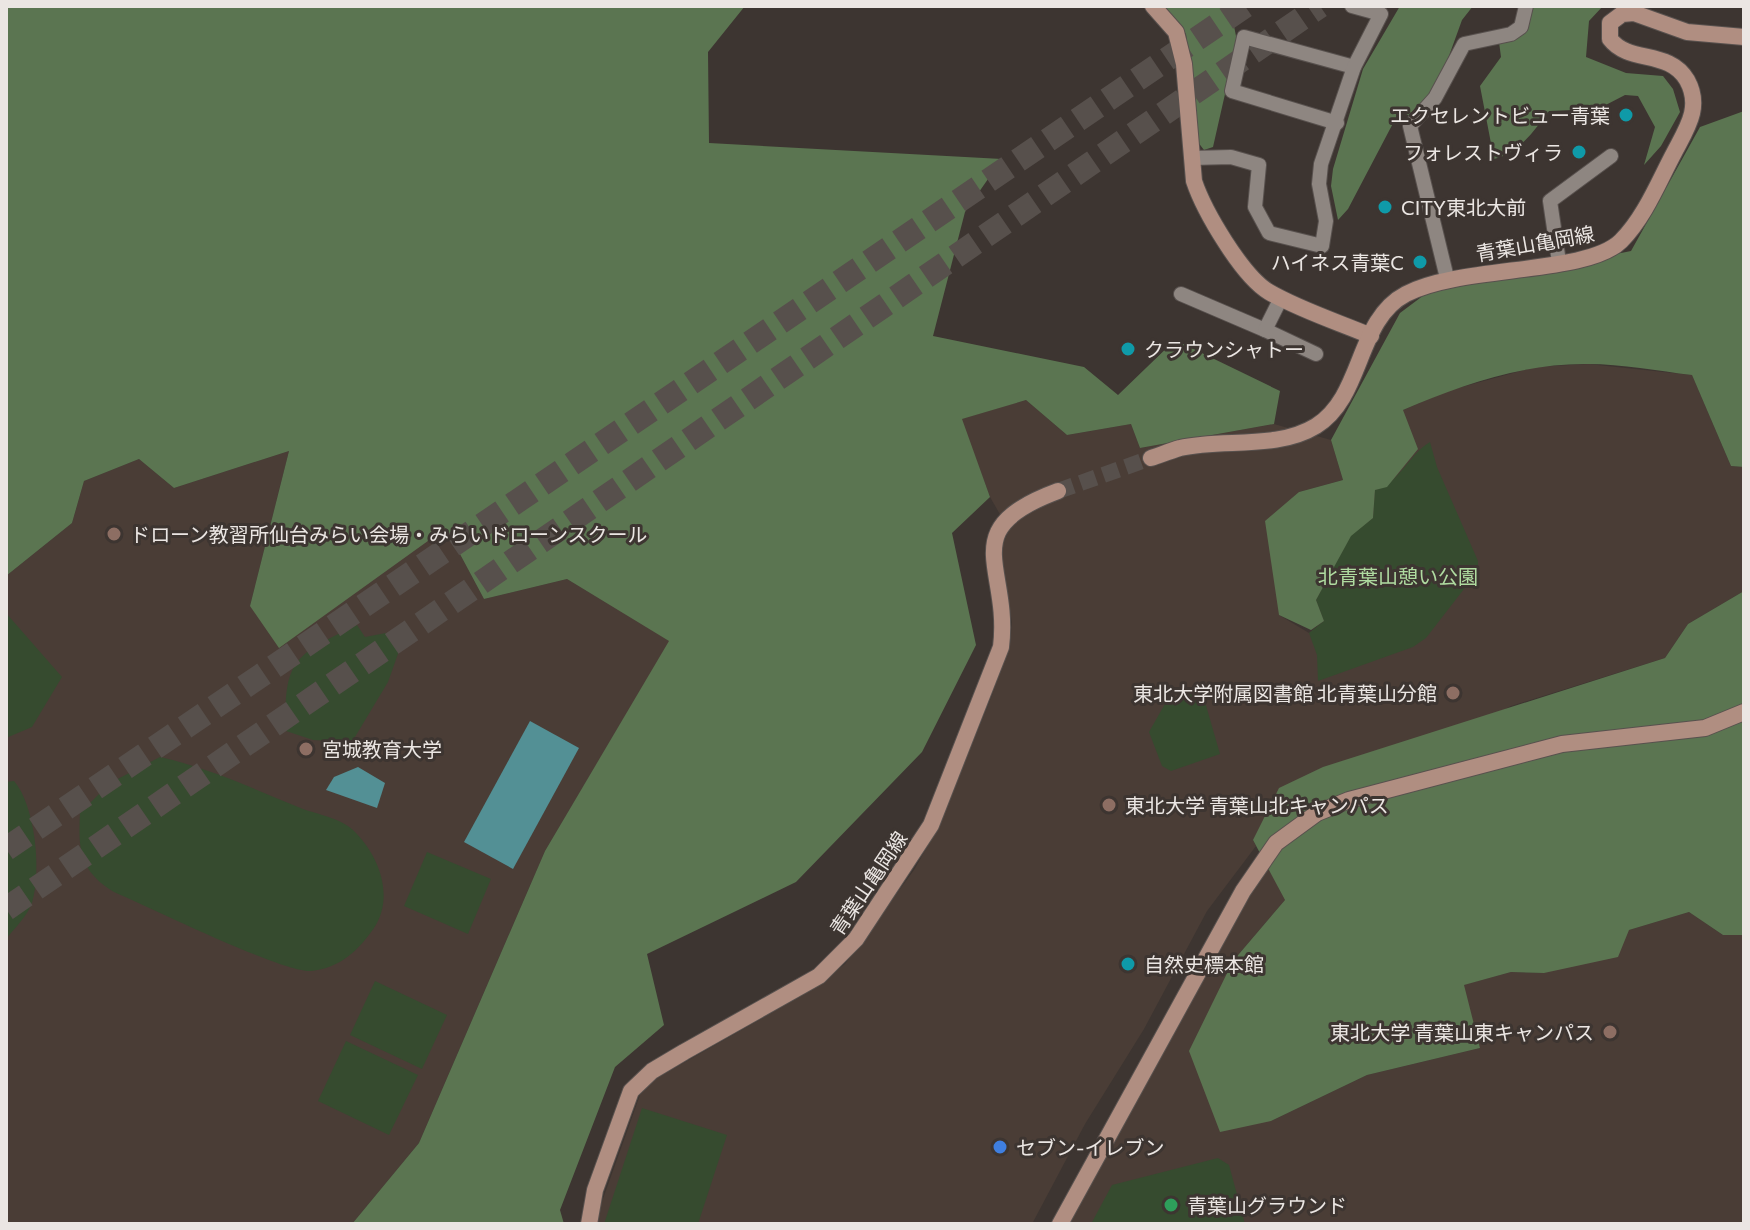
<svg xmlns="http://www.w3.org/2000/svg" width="1750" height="1230" font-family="Commissioner,'Noto Sans JP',sans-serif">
<rect width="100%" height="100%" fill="#3d3531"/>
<!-- built -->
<g fill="#4a3d36">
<path d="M 1588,364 L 1692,375 L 1731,466 L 1744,467 L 1744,591 L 1688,624 L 1665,658 L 1511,706 L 1253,840 L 1256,846 L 1207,911 L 1144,1029 L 1085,1124 L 1032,1224 L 594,1224 L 640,1095 L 657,1078 L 803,995 L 845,964 L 914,870 L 941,822 L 992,695 L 1010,644 L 1012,623 L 1000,551 L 1009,530 L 990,497 L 961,419 L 1026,400 L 1067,435 L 1131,424 L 1140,448 L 1274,424 L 1331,440 L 1343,480 L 1299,492 L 1279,615 L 1309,633 L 1324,621 L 1316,600 L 1351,535 L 1373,518 L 1375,490 L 1403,410 L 1447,391 L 1535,367 Z"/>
<path d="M 289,451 L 250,606 L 446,528 L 484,599 L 567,579 L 670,641 L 545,851 L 419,1143 L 352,1224 L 6,1224 L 6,576 L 72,523 L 84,481 L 139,459 L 174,488 Z"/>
<path d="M 1267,865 L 1285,900 L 1233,961 L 1271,1121 L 1367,1075 L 1480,1048 L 1463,985 L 1511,972 L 1544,973 L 1629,930 L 1689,912 L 1723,935 L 1744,935 L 1744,1224 L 1069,1224 Z"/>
</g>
<!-- green -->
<g fill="#364b2f">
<path d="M 1430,442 L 1437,467 L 1478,561 L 1478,571 L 1426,638 L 1413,647 L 1318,681 L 1317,655 L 1309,633 L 1324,621 L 1316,600 L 1351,535 L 1373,518 L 1375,490 C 1399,484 1409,454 1430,442 Z"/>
<path d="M 6,613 L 62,677 L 32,727 L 6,738 Z"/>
<path d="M 357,625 L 365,637 L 391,632 L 399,651 L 388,682 L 352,742 L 313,740 L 286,731 C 283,659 296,654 357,625 Z"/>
<path d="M 1193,693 L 1205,702 L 1220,754 L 1171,771 L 1162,766 L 1149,732 L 1166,702 Z"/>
<path d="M 160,757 C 210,768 256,790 303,809 C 317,814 342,819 353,830 C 379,855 395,896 374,928 C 358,951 340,968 311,971 C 283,973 149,907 114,892 C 80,871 78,851 80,813 L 110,783 Z"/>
<path d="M 14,781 C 35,805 42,871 32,903 C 28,915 14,929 6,939 L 6,782 Z"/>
<path d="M 427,852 L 491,879 L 468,934 L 404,906 Z"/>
<path d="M 375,981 L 447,1015 L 422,1069 L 350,1035 Z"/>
<path d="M 346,1041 L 418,1075 L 389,1135 L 318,1101 Z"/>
<path d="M 642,1108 L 727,1135 L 698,1224 L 604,1224 Z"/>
<path d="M 1218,1158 L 1229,1165 L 1245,1224 L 1091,1224 L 1112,1185 Z"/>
</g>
<!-- forest -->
<g fill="#5b7551">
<path d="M 6,6 L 745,6 L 708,52 L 709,143 L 1002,159 L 965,212 L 933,336 L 1084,367 L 1118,395 L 1175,340 L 1280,391 L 1274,424 L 1140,448 L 1131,424 L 1067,435 L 1026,400 L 962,419 L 990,497 L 952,533 L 976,645 L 922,752 L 796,882 L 647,954 L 664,1025 L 615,1067 L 560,1210 L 564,1224 L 352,1224 L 419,1143 L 545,851 L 669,641 L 567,579 L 484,599 L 446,528 L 279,648 L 250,606 L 289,451 L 174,488 L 139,459 L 84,481 L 72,523 L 6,576 Z"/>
<path d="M 1163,6 L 1230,6 L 1237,41 L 1213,147 L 1204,150 L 1197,141 L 1186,34 Z"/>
<path d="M 1400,6 L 1473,6 L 1462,20 L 1437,89 L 1411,117 L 1400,110 L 1348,209 L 1338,220 L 1331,186 L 1333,169 L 1363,69 Z"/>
<path d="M 1529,6 L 1603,6 L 1589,21 L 1586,57 L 1626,73 L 1663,76 L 1673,89 L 1680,112 L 1661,146 L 1644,165 L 1655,127 L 1638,96 L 1625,95 L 1598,109 L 1549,111 C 1534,131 1519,153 1494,159 L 1480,86 L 1501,57 L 1499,42 L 1523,34 Z"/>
<path d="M 1744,111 L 1744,467 L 1731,466 L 1692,375 C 1658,371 1622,364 1588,364 C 1524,363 1461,385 1403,410 L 1418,449 L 1387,487 L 1375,490 L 1373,518 L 1351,536 L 1316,600 L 1324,621 L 1311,630 L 1279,615 L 1265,521 L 1299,492 L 1343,480 L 1331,440 L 1400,313 L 1424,295 L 1447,288 L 1631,251 L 1700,127 Z"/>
<path d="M 1744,591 L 1744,935 L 1723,935 L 1689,912 L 1629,930 L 1618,957 L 1544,973 L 1511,972 L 1464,985 L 1480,1048 L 1367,1075 L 1271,1121 L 1220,1132 L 1189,1051 L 1233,961 L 1285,900 L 1253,840 L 1279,788 L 1323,767 L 1665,658 L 1688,624 Z"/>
</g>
<!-- water -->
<g fill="#539095">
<path d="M 530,721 L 579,748 L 513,869 L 464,842 Z"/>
<path d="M 358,767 L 385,783 L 377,808 L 326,790 L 334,777 Z"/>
</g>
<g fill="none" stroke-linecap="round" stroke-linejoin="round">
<!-- secondary-tunnel -->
<path stroke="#57504c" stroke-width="16" stroke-dasharray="16 8" stroke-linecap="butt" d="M 1058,491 L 1151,458"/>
<!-- highway-tunnel -->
<g stroke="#57504c" stroke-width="24" stroke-dasharray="24 12" stroke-linecap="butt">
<path d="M 6,849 L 1245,6"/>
<path d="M 6,909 L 1320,6"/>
</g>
<defs>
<g id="street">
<path d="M 1337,123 L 1232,91 L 1244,37 L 1354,67"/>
<path d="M 1192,158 L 1231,157 L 1259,165 L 1255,207 L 1269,233 L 1322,246 L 1326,221 L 1319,184 L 1321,164 L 1354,67 L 1381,14 L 1352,6"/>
<path d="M 1559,262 L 1550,201 L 1611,156"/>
<path d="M 1447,278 L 1410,126 L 1435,98 L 1464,44 L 1511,34 L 1521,27 L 1526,6"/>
<path d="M 1181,294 L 1265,330"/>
<path d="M 1281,298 L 1265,330 L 1316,354"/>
</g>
<g id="secondary">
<path d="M 1153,6 L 1176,32 L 1184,64 L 1194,181 C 1204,211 1242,276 1269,292 C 1300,310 1338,322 1371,336"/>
<path d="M 1151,458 C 1160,455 1170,451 1180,448 C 1223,438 1277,450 1316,426 C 1364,396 1356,320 1406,294 C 1461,265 1587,275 1621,241 C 1645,217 1659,181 1674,153 C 1687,128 1702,107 1687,80 C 1669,49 1629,64 1610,39 L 1610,23 L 1622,14 L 1634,13 L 1687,32 L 1744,37"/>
<path d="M 589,1224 L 595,1190 L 631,1091 L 652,1071 L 684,1052 L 819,976 L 856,939 L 931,825 L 1001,647 C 1011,566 953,530 1058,491"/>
<path d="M 1060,1224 L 1243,891 L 1276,843 L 1317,813 L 1349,800 L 1562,744 L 1705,728 L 1744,712"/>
</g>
</defs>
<!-- street casing -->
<use href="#street" stroke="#58514e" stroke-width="16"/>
<!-- secondary casing -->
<use href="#secondary" stroke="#58514e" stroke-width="18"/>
<!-- street -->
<use href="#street" stroke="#8e8681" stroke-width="14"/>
<!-- secondary -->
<use href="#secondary" stroke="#b08e81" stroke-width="16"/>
</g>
<!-- markers -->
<g fill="#0f9aa8" stroke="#3d3531" stroke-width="3">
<circle cx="1626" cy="115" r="8"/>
<circle cx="1579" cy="152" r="8"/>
<circle cx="1385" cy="207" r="8"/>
<circle cx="1420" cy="262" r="8"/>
<circle cx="1128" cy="349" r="8"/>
<circle cx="1128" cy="964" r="8"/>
</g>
<g fill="#8d6e63" stroke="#3d3531" stroke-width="3">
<circle cx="114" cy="534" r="8"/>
<circle cx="1453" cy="693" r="8"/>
<circle cx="306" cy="749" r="8"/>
<circle cx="1109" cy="805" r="8"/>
<circle cx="1610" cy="1032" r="8"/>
</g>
<circle fill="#3f7fe0" stroke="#3d3531" stroke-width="3" cx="1000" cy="1147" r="8"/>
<circle fill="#2e9e5b" stroke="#3d3531" stroke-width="3" cx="1171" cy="1205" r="8"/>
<g text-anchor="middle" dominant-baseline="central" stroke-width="6" stroke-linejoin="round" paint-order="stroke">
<!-- poi labels -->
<g font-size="20" fill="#ebe6e3" stroke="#3d3531" text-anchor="start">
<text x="1610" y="115" text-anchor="end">エクセレントビュー青葉</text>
<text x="1563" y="152" text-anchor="end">フォレストヴィラ</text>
<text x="1401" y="207">CITY東北大前</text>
<text x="1404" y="262" text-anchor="end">ハイネス青葉C</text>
<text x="1144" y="349">クラウンシャトー</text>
<text x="130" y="534">ドローン教習所仙台みらい会場・みらいドローンスクール</text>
<text x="1437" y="693" text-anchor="end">東北大学附属図書館 北青葉山分館</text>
<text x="322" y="749">宮城教育大学</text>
<text x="1125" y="805">東北大学 青葉山北キャンパス</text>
<text x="1144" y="964">自然史標本館</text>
<text x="1594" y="1032" text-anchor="end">東北大学 青葉山東キャンパス</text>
<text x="1016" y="1147">セブン-イレブン</text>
<text x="1187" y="1205">青葉山グラウンド</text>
</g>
<!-- street labels -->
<g font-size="20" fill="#ebe6e3" stroke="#3d3531">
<text transform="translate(1535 243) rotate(-10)">青葉山亀岡線</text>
<text transform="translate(868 883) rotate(-56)">青葉山亀岡線</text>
</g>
<!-- park labels -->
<g font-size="20" fill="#afdba0" stroke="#3d3531">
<text x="1398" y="576">北青葉山憩い公園</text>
</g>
</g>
<!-- border -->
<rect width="1750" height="1230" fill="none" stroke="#ebe6e3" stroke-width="16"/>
</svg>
